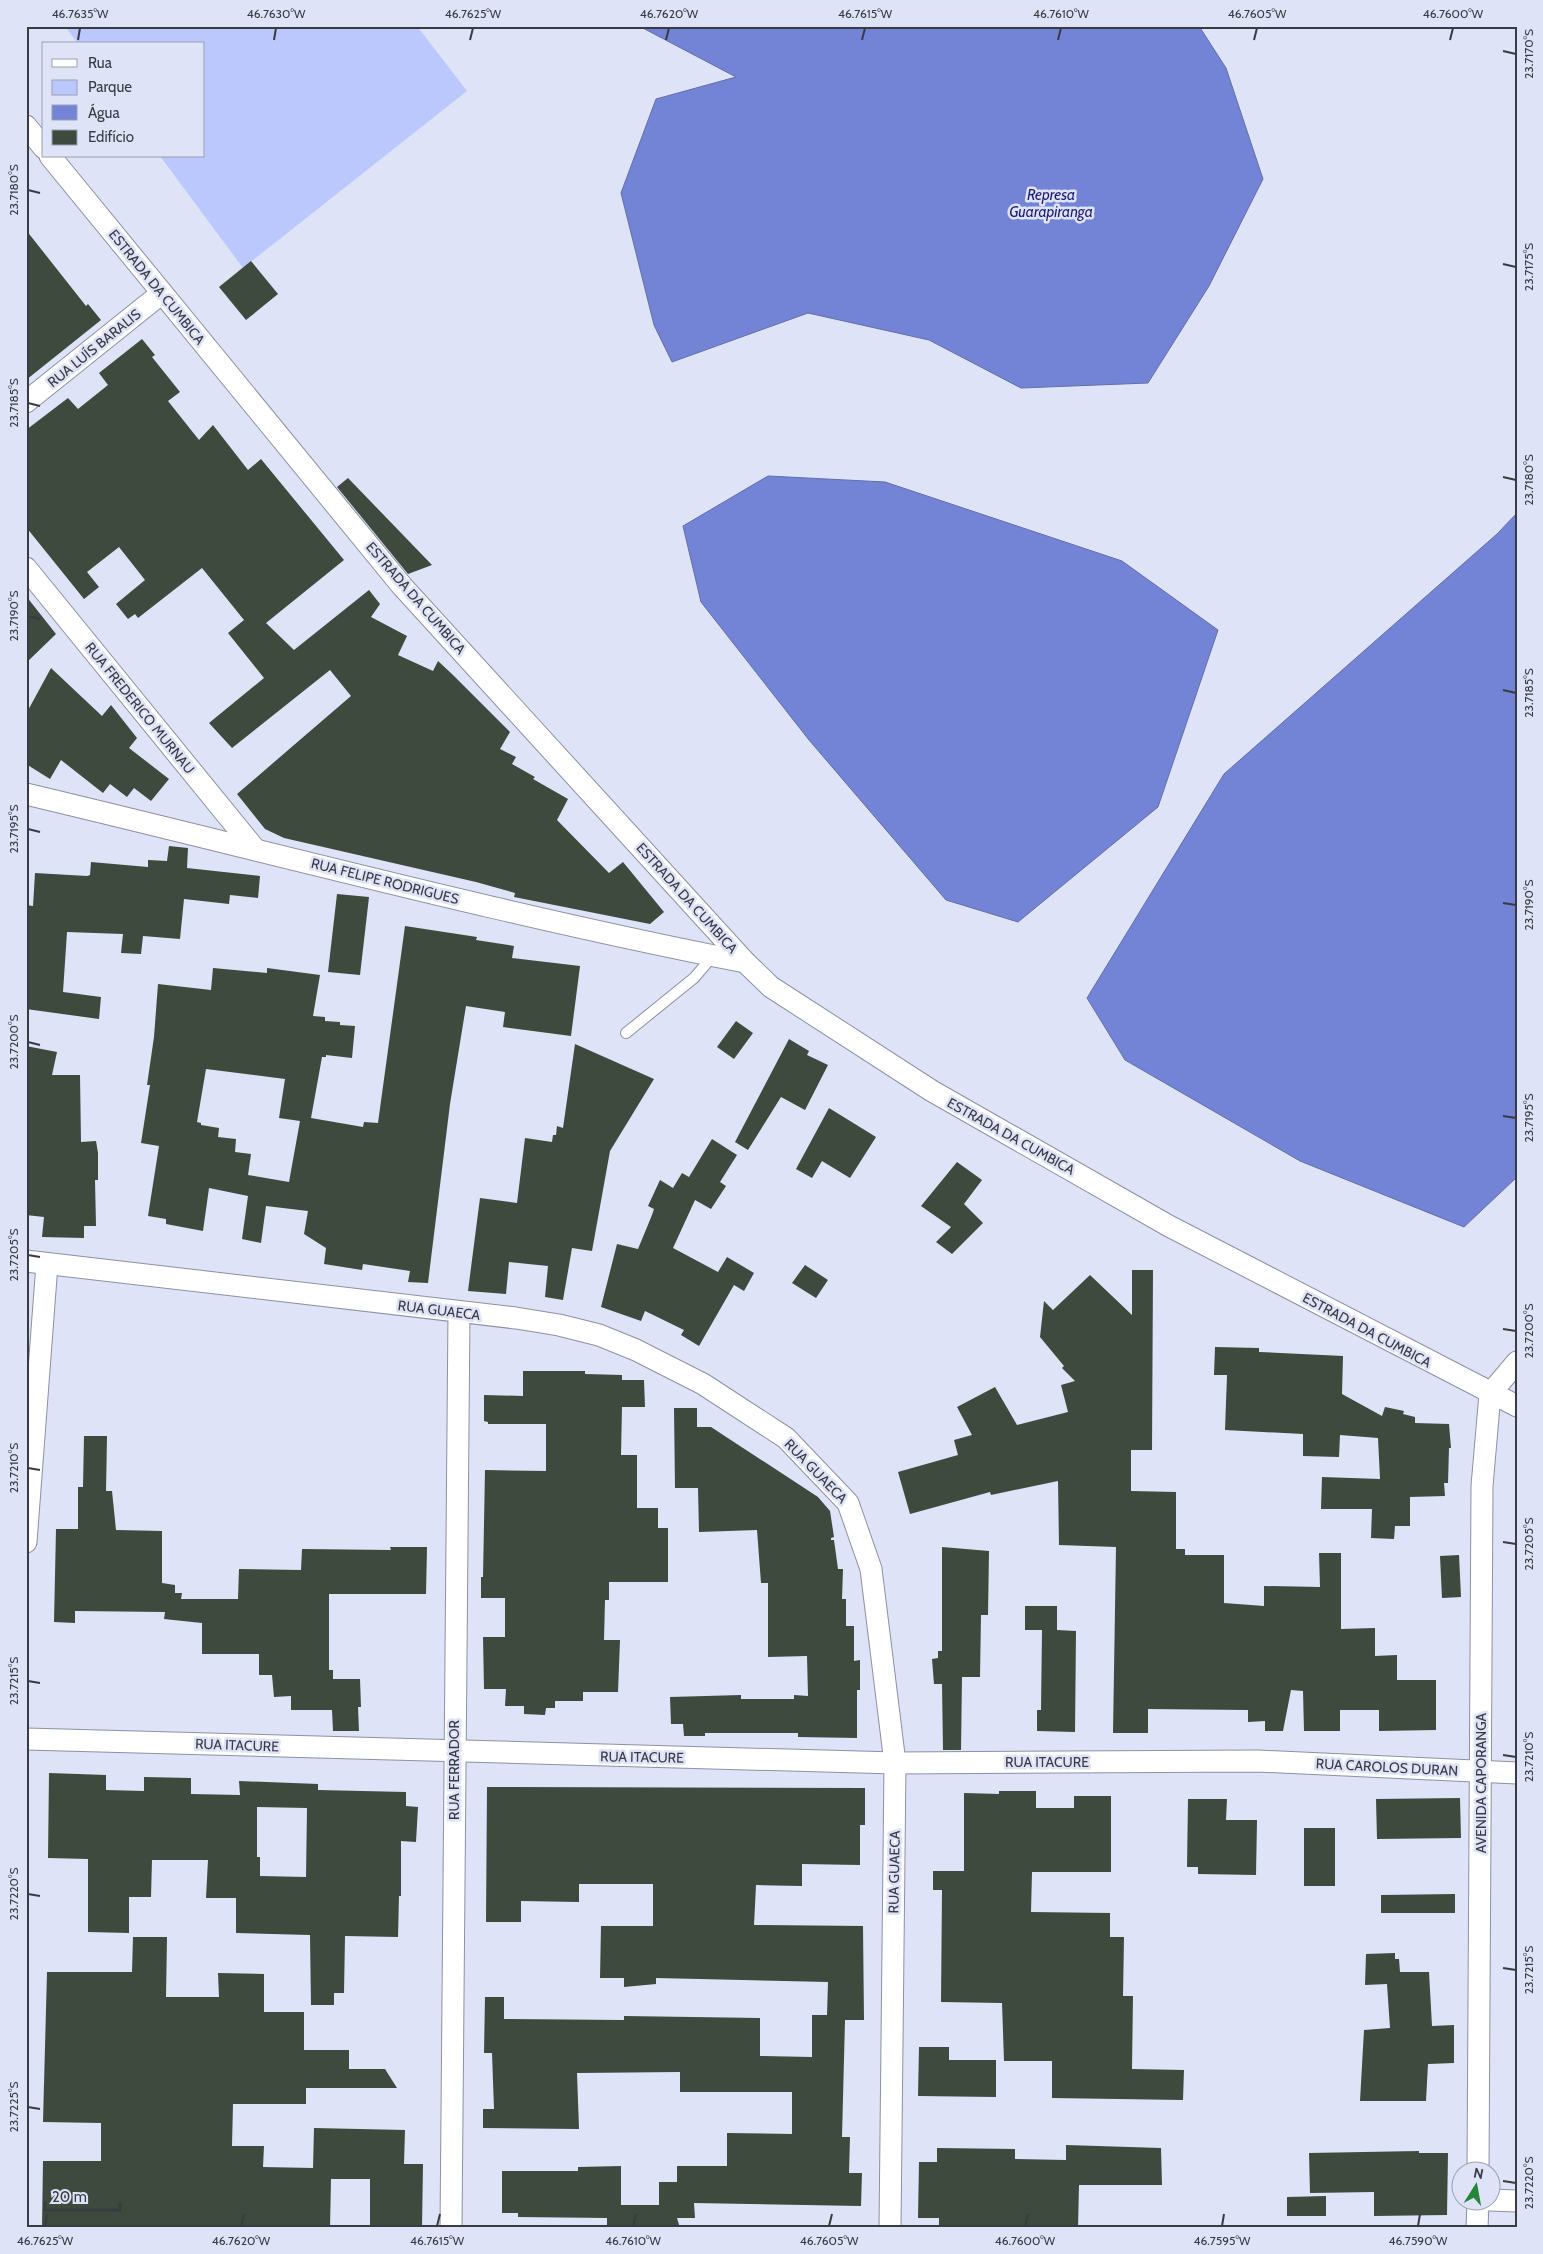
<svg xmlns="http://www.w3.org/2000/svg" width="1543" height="2254" font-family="Cabin,sans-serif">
<rect width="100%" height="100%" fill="#dee3f7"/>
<!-- green -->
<path fill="#bac8fe" d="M 65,26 L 417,26 L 467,91 L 243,268 L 160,156 L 204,156 L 204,44 L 78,44 Z"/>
<!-- water -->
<g fill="#7384d7" stroke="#626eab">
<path d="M 639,26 L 1199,26 L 1226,68 L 1263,179 L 1209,286 L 1148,383 L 1021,388 L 929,340 L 808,313 L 672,362 L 654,325 L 621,193 L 656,99 L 736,77 Z"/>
<path d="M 768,476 L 885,482 L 1122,561 L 1218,630 L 1158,807 L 1018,922 L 946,900 L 809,740 L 701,602 L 683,526 Z"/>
<path d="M 1517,513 L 1517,1177 L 1464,1227 L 1300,1161 L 1125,1060 L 1087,998 L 1224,774 L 1497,534 Z"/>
</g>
<!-- building -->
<g fill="#3d4a3d" fill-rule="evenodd">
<path d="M 26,230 L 86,306 L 88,304 L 101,320 L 26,380 Z"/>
<path d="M 251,261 L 278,294 L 246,320 L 219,287 Z"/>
<path d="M 142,339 L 155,355 L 152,357 L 180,392 L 168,401 L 199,440 L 213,425 L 248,470 L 261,459 L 344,560 L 266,623 L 294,650 L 369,590 L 380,604 L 371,617 L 407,636 L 398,655 L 433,671 L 438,661 L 453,675 L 510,732 L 500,749 L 516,757 L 512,764 L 535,777 L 533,779 L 568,799 L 557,820 L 609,873 L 623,862 L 664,912 L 650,924 L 514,897 L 515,893 L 476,882 L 284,838 L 265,829 L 237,794 L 351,696 L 330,670 L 232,748 L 209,723 L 264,678 L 228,633 L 244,620 L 202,568 L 138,618 L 135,614 L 128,619 L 116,604 L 145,580 L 119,547 L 87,572 L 99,587 L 84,599 L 26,527 L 26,430 L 68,398 L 78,409 L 108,385 L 99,373 Z"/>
<path d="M 348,478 L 432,565 L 408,574 L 337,487 Z"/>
<path d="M 26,596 L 56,634 L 26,663 Z"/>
<path d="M 51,668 L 102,716 L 111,705 L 137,738 L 129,748 L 169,779 L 151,801 L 134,788 L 127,797 L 110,784 L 103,793 L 61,760 L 50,779 L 26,764 L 26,714 Z"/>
<path d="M 169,846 L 188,848 L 187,868 L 260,876 L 258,898 L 230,895 L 229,904 L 184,899 L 180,939 L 143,936 L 141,954 L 121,953 L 123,934 L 67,932 L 63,992 L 101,997 L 99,1019 L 26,1009 L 26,905 L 33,906 L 35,873 L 87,876 L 90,875 L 91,862 L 148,867 L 148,860 L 167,861 Z"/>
<path d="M 337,894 L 369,897 L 360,975 L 328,972 Z"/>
<path d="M 405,926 L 477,937 L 476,940 L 514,946 L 512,958 L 580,966 L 571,1036 L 503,1027 L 505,1012 L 466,1006 L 450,1104 L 428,1283 L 408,1282 L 410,1271 L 363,1264 L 362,1270 L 324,1264 L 326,1248 L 304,1234 L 308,1211 L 266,1206 L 261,1243 L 242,1239 L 248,1196 L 209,1188 L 203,1231 L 166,1224 L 166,1219 L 148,1216 L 159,1146 L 141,1143 L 150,1085 L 147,1085 L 154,1037 L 158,984 L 211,990 L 213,968 L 267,973 L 267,968 L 320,975 L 313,1016 L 325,1017 L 325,1021 L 340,1022 L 340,1025 L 355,1026 L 352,1058 L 326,1055 L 326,1057 L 322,1057 L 311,1118 L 363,1127 L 364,1122 L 378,1123 ZM 206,1069 L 285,1079 L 279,1118 L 300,1121 L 289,1182 L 248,1175 L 251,1154 L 235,1152 L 236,1139 L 218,1137 L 219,1128 L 201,1125 L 201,1123 L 197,1122 Z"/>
<path d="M 736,1021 L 753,1033 L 734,1059 L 717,1047 Z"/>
<path d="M 789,1039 L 809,1051 L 807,1055 L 828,1065 L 805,1110 L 781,1097 L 748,1150 L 735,1142 Z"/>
<path d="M 575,1044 L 654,1079 L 610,1151 L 592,1251 L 572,1248 L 563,1300 L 545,1297 L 548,1266 L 509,1262 L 506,1294 L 468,1291 L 480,1198 L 517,1203 L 525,1138 L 552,1142 L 553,1135 L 556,1135 L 557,1126 L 563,1128 Z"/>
<path d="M 26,1046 L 57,1052 L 52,1075 L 80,1075 L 81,1142 L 96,1141 L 98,1153 L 98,1180 L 95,1180 L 96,1226 L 84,1226 L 84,1238 L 42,1237 L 44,1217 L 26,1215 Z"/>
<path d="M 829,1108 L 876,1137 L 850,1178 L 822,1161 L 812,1178 L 796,1169 Z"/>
<path d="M 712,1139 L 737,1155 L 720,1182 L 726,1186 L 711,1209 L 695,1200 L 673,1248 L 718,1272 L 727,1257 L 754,1273 L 744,1291 L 734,1285 L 699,1346 L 681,1335 L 684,1330 L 645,1311 L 641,1321 L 601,1307 L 617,1244 L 638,1249 L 652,1215 L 654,1209 L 648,1206 L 660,1180 L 673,1188 L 682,1173 L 689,1177 Z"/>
<path d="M 957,1162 L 982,1180 L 964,1204 L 983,1223 L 952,1254 L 936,1242 L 951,1227 L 921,1206 Z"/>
<path d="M 805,1265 L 828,1280 L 816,1298 L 792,1283 Z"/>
<path d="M 1132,1270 L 1153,1270 L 1152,1450 L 1131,1450 L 1131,1491 L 1176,1492 L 1176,1549 L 1185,1549 L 1185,1555 L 1224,1555 L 1224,1603 L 1264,1606 L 1264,1586 L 1320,1587 L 1319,1553 L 1341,1553 L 1341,1629 L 1375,1628 L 1375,1656 L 1397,1655 L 1397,1680 L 1436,1680 L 1436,1730 L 1379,1731 L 1379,1710 L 1340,1710 L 1340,1731 L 1304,1731 L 1303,1691 L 1291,1690 L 1283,1731 L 1265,1731 L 1265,1721 L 1248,1722 L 1248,1710 L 1148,1709 L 1148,1733 L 1113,1733 L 1116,1547 L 1059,1545 L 1058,1481 L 991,1495 L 990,1492 L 910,1514 L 898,1472 L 958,1455 L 954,1440 L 972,1435 L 957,1407 L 995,1387 L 1017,1425 L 1068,1412 L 1061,1385 L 1075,1381 L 1062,1368 L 1064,1366 L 1040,1337 L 1044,1301 L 1053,1310 L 1090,1275 L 1132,1315 Z"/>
<path d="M 1215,1347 L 1259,1348 L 1259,1352 L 1343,1356 L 1342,1394 L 1382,1416 L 1385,1407 L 1404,1411 L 1403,1414 L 1415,1417 L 1415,1423 L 1449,1424 L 1451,1448 L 1449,1448 L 1448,1483 L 1444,1483 L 1445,1496 L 1410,1497 L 1410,1526 L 1395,1526 L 1394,1539 L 1371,1538 L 1372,1509 L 1321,1509 L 1322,1477 L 1380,1479 L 1378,1438 L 1340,1435 L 1339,1457 L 1303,1456 L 1303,1434 L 1225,1430 L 1227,1375 L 1214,1375 Z"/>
<path d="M 523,1371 L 585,1371 L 585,1374 L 622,1375 L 622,1380 L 644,1380 L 645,1407 L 622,1407 L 621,1455 L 637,1455 L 637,1508 L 658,1508 L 658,1528 L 668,1528 L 668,1582 L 609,1582 L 609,1600 L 605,1600 L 604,1640 L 620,1640 L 618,1692 L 583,1692 L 583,1701 L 555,1701 L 555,1708 L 546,1708 L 545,1715 L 524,1714 L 524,1706 L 505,1706 L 506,1689 L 484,1689 L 483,1637 L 505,1637 L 505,1598 L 481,1598 L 481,1577 L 483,1577 L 485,1470 L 546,1471 L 546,1424 L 488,1424 L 488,1422 L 484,1421 L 484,1395 L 523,1396 Z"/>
<path d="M 674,1408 L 697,1408 L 697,1427 L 711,1427 L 818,1497 L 830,1511 L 834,1537 L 831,1538 L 831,1540 L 834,1540 L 838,1569 L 843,1569 L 842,1599 L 846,1599 L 846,1626 L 854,1626 L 854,1661 L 860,1660 L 860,1690 L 857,1690 L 857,1738 L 798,1737 L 798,1733 L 705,1733 L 705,1736 L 684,1736 L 683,1724 L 671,1724 L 670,1697 L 741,1695 L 741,1699 L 794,1699 L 794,1695 L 808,1696 L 807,1656 L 768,1657 L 768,1583 L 761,1583 L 757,1530 L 699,1532 L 698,1488 L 675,1488 Z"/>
<path d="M 84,1436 L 107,1436 L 106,1491 L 112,1491 L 116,1530 L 162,1531 L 162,1583 L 175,1585 L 175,1593 L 182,1593 L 181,1599 L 238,1599 L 239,1569 L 301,1570 L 302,1549 L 391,1550 L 390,1547 L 427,1547 L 426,1594 L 329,1594 L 329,1670 L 333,1670 L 333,1679 L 360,1679 L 361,1707 L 358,1707 L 359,1731 L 333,1731 L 332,1710 L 291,1710 L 291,1696 L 274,1697 L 272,1675 L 259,1675 L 259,1654 L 202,1654 L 202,1623 L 164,1619 L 165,1612 L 75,1611 L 75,1623 L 54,1622 L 56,1529 L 78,1529 L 78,1487 L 83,1487 Z"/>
<path d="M 942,1547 L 989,1551 L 988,1615 L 981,1615 L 980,1677 L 962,1677 L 961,1750 L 943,1750 L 942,1684 L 934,1684 L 932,1659 L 938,1658 L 938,1651 L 942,1651 Z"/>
<path d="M 1459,1555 L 1461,1597 L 1442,1598 L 1440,1556 Z"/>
<path d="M 1025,1606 L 1057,1606 L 1057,1630 L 1076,1631 L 1075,1732 L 1037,1731 L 1037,1710 L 1041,1710 L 1042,1630 L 1025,1630 Z"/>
<path d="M 49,1773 L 106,1775 L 106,1790 L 144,1791 L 144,1777 L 191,1778 L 191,1794 L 240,1795 L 239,1781 L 318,1784 L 318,1790 L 406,1792 L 406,1806 L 418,1807 L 416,1842 L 401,1841 L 401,1896 L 399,1896 L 398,1937 L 345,1936 L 344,1993 L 334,1993 L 334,2005 L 311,2005 L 310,1935 L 236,1933 L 236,1898 L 206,1898 L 208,1860 L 152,1860 L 151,1897 L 129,1897 L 129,1933 L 88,1932 L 88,1859 L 48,1858 ZM 257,1807 L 307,1808 L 306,1877 L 260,1876 L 260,1857 L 257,1857 Z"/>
<path d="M 487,1787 L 865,1788 L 865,1825 L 860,1825 L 860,1865 L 802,1864 L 802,1886 L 756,1885 L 754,1925 L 863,1926 L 864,2020 L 845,2020 L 842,2137 L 850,2137 L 849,2173 L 862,2173 L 861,2206 L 694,2203 L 695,2218 L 677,2218 L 680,2228 L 607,2228 L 607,2218 L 518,2217 L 518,2213 L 502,2213 L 502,2171 L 578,2171 L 578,2167 L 621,2166 L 621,2205 L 659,2205 L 659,2182 L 677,2182 L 677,2166 L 727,2166 L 727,2133 L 792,2134 L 792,2092 L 680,2092 L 680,2072 L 577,2073 L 579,2129 L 483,2128 L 483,2109 L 494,2109 L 492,2053 L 484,2053 L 485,1997 L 504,1997 L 504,2019 L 624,2020 L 624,2016 L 760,2018 L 760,2056 L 812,2057 L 812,2015 L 827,2015 L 828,1982 L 656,1978 L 656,1984 L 624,1987 L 624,1978 L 600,1978 L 601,1926 L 653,1926 L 653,1884 L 579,1884 L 579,1902 L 521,1901 L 521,1922 L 486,1922 Z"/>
<path d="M 999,1791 L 1036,1791 L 1036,1808 L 1074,1808 L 1074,1796 L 1111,1796 L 1111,1872 L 1032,1872 L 1031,1912 L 1110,1913 L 1110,1937 L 1124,1937 L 1123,1996 L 1133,1996 L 1132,2069 L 1184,2070 L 1183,2100 L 1052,2098 L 1052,2061 L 1004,2061 L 1002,2003 L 941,2002 L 942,1890 L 933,1890 L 933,1871 L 964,1871 L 964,1793 L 999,1794 Z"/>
<path d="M 1460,1798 L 1461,1838 L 1377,1839 L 1376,1799 Z"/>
<path d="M 1188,1799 L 1227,1799 L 1226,1820 L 1257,1820 L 1256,1875 L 1198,1874 L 1198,1867 L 1187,1867 Z"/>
<rect x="1304" y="1828" width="31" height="58"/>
<path d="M 1455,1894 L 1455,1913 L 1381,1913 L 1381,1895 Z"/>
<path d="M 133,1937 L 167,1937 L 166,1997 L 219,1997 L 218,1973 L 264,1974 L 264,2012 L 304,2012 L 304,2050 L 349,2050 L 349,2069 L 385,2069 L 397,2088 L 306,2088 L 306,2104 L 233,2104 L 232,2146 L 264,2146 L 263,2167 L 313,2168 L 314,2128 L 405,2130 L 404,2164 L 423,2164 L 422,2228 L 370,2228 L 370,2179 L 331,2179 L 330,2228 L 42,2228 L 43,2161 L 101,2161 L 101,2123 L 43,2122 L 47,1972 L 132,1972 Z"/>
<path d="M 1395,1953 L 1395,1959 L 1399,1959 L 1400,1972 L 1429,1972 L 1432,2026 L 1454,2025 L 1454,2063 L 1428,2064 L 1426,2101 L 1360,2101 L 1364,2030 L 1390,2028 L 1387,1984 L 1365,1985 L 1366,1954 Z"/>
<path d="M 919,2047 L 949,2047 L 949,2060 L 996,2060 L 996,2097 L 918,2096 Z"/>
<path d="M 1066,2145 L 1161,2148 L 1162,2185 L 1079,2185 L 1078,2228 L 939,2228 L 939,2218 L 918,2218 L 919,2162 L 937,2162 L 937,2148 L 1015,2149 L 1015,2159 L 1066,2160 Z"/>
<path d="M 1419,2151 L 1419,2153 L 1448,2153 L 1447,2215 L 1374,2216 L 1374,2192 L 1310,2193 L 1309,2153 Z"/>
<path d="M 1326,2196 L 1326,2216 L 1287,2216 L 1287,2197 Z"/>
</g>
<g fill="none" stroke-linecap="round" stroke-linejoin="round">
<defs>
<path id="service" d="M 626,1033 L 694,978 L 713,956"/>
<g id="minor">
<path d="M 26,126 L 44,148"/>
<path d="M 50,156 L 402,586 L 745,962 L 771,987 L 932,1091 L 1169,1226 L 1517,1406"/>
<path d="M 26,402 L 162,293"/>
<path d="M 26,568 L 254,848"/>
<path d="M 26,794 C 266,851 504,915 745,962"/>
<path d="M 26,1261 L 516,1318 L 559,1325 L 599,1335 L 636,1350 L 703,1384 L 786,1438 L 848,1503 L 871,1569 L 895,1763 L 890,2228"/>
<path d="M 1490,1394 L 1517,1362"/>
<path d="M 26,1542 L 47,1264"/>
<path d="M 26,1739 L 895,1763 L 1258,1761 L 1517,1773"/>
<path d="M 1478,2172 L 1482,1486 L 1490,1394"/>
<path d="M 1490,2200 L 1517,2201"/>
<path d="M 451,2228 L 459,1312"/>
<path d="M 1477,2228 L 1478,2202"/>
</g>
</defs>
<!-- service casing -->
<use href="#service" stroke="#8c91a3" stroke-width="12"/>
<!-- minor casing -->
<use href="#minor" stroke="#8c91a3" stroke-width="23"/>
<!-- service -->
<use href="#service" stroke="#fff" stroke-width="10"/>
<!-- minor -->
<use href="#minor" stroke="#fff" stroke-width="21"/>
</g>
<!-- ticks -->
<path fill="none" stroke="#393b43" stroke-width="2" d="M 78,40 L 80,28M 274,40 L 276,28M 470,40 L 473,28M 666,40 L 669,28M 862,40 L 865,28M 1058,40 L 1061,28M 1254,40 L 1257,28M 1450,40 L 1453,28M 1503,51 L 1516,54M 28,190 L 40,193M 1503,264 L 1516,267M 28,403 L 40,406M 1503,477 L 1516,480M 28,616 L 40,619M 1503,690 L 1516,693M 28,829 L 40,832M 1503,903 L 1516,905M 28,1042 L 40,1045M 1503,1116 L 1516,1118M 28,1255 L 40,1257M 1503,1329 L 1516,1331M 28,1468 L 40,1470M 1503,1542 L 1516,1544M 28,1681 L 40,1683M 1503,1755 L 1516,1757M 28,1894 L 40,1896M 1503,1968 L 1516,1970M 28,2107 L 40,2109M 1503,2181 L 1516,2183M 45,2226 L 47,2214M 241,2226 L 244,2214M 437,2226 L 440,2214M 633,2226 L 636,2214M 829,2226 L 832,2214M 1025,2226 L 1028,2214M 1222,2226 L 1224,2214M 1418,2226 L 1420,2214"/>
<g text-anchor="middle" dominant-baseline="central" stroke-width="5" stroke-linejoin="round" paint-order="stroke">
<!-- street labels -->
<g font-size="14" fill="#393b43" stroke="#dee3f7">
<text transform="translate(157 287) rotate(51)">ESTRADA DA CUMBICA</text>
<text transform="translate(94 348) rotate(-39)">RUA LUÍS BARALIS</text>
<text transform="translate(416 598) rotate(49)">ESTRADA DA CUMBICA</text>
<text transform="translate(140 708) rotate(51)">RUA FREDERICO MURNAU</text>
<text transform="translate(385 881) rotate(14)">RUA FELIPE RODRIGUES</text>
<text transform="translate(687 898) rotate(48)">ESTRADA DA CUMBICA</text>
<text transform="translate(1011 1136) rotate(29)">ESTRADA DA CUMBICA</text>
<text transform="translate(439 1310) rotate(7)">RUA GUAECA</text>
<text transform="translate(1367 1330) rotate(28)">ESTRADA DA CUMBICA</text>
<text transform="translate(816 1471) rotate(46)">RUA GUAECA</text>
<text transform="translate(237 1745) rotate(2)">RUA ITACURE</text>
<text transform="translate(642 1757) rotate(1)">RUA ITACURE</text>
<text x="1047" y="1762">RUA ITACURE</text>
<text transform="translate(1387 1767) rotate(3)">RUA CAROLOS DURAN</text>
<text transform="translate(454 1770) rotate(-90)">RUA FERRADOR</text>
<text transform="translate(1481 1783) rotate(-90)">AVENIDA CAPORANGA</text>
<text transform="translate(894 1872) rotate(-89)">RUA GUAECA</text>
</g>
<!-- water labels -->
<g font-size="15" font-style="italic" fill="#1d1a7b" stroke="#dee3f7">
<text x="1051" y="195">Represa<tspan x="1051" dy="17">Guarapiranga</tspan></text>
</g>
</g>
<!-- border -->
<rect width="1543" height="2254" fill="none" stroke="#dee3f7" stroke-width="55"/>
<!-- legend -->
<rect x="42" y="42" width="162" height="115" fill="#dee3f7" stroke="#9ca0af"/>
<rect x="52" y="59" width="25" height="8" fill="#ffffff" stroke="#9ca0af"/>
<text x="88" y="68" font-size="15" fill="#393b43">Rua</text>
<rect x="52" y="80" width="25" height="15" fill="#bac8fe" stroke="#9ca0af"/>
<text x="88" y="92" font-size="15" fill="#393b43">Parque</text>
<rect x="52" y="105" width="25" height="15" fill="#7384d7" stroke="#9ca0af"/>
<text x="88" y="118" font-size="15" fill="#393b43">Água</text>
<rect x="52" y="130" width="25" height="15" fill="#3d4a3d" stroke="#9ca0af"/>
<text x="88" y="142" font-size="15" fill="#393b43">Edifício</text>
<!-- north arrow -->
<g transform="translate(1476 2186) rotate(11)"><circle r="24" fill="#dee3f7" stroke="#9ca0af"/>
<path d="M0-4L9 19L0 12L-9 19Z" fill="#268537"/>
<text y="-8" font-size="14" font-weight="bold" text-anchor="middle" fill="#393b43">N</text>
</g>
<!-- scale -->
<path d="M45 2202v8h75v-8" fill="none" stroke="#393b43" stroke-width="2.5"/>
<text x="52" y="2202" font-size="15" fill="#393b43" stroke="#dee3f7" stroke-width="4" paint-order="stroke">20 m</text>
<rect x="28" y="28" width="1488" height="2198" fill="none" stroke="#393b43" stroke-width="2"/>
<g font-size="12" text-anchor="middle" fill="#393b43">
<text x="80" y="18">46.7635°W</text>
<text x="276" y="18">46.7630°W</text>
<text x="473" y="18">46.7625°W</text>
<text x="669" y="18">46.7620°W</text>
<text x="865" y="18">46.7615°W</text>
<text x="1061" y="18">46.7610°W</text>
<text x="1257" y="18">46.7605°W</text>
<text x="1453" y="18">46.7600°W</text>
<text transform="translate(1529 54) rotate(-90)" y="4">23.7170°S</text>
<text transform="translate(14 190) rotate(-90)" y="4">23.7180°S</text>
<text transform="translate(1529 267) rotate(-90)" y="4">23.7175°S</text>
<text transform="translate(14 403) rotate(-90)" y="4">23.7185°S</text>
<text transform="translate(1529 480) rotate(-90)" y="4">23.7180°S</text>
<text transform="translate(14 616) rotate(-90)" y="4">23.7190°S</text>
<text transform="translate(1529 693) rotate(-90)" y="4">23.7185°S</text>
<text transform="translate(14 829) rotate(-90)" y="4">23.7195°S</text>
<text transform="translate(1529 905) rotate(-90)" y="4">23.7190°S</text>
<text transform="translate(14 1042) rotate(-90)" y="4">23.7200°S</text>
<text transform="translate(1529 1118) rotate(-90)" y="4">23.7195°S</text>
<text transform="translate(14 1255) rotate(-90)" y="4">23.7205°S</text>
<text transform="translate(1529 1331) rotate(-90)" y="4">23.7200°S</text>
<text transform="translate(14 1468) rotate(-90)" y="4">23.7210°S</text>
<text transform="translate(1529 1544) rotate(-90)" y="4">23.7205°S</text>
<text transform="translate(14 1681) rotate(-90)" y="4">23.7215°S</text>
<text transform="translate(1529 1757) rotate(-90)" y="4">23.7210°S</text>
<text transform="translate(14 1894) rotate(-90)" y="4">23.7220°S</text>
<text transform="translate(1529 1970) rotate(-90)" y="4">23.7215°S</text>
<text transform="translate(14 2107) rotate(-90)" y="4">23.7225°S</text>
<text transform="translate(1529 2183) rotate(-90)" y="4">23.7220°S</text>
<text x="45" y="2245">46.7625°W</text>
<text x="241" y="2245">46.7620°W</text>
<text x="437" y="2245">46.7615°W</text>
<text x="633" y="2245">46.7610°W</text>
<text x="829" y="2245">46.7605°W</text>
<text x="1025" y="2245">46.7600°W</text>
<text x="1222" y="2245">46.7595°W</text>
<text x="1418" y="2245">46.7590°W</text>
</g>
</svg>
